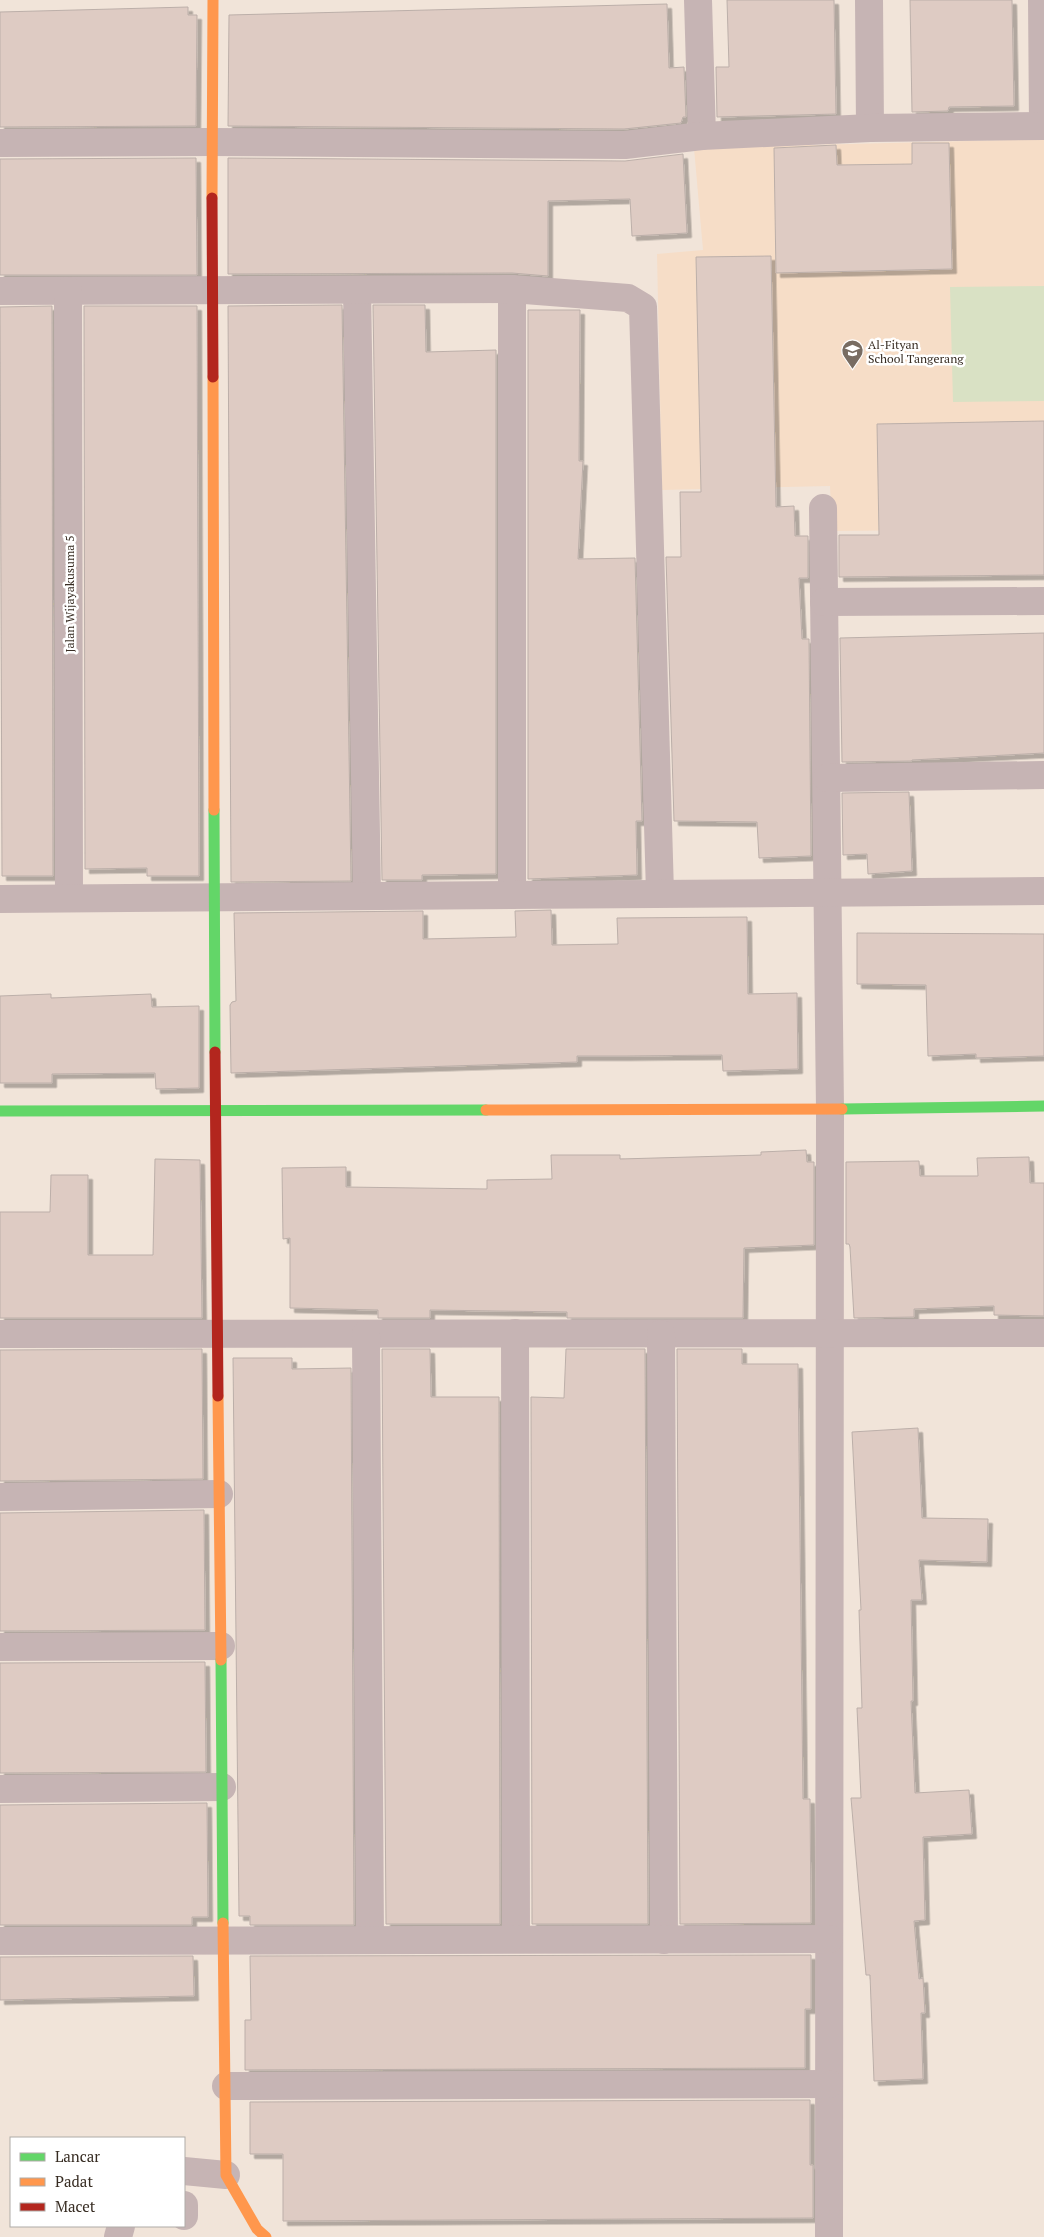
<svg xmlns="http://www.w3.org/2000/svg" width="1044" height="2237" font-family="'PT Serif',serif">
<defs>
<filter id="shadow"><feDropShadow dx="4.5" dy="4.5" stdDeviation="0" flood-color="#0004"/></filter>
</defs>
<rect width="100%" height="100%" fill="#f1e4d9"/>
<!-- built -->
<path fill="#f6ddc7" d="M 1044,139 L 1044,529 L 832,531 L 830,486 L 662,490 L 657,254 L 703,250 L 694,148 Z"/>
<!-- green -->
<path fill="#d9e1c4" d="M 1044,286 L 1044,401 L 953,402 L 950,287 Z"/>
<!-- building -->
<g fill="#decbc3" stroke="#bcafa9" filter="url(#shadow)">
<path d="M 727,0 L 834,0 L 836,114 L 717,117 L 716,67 L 729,67 Z"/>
<path d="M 910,0 L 1012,0 L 1014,106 L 949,107 L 948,111 L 912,112 Z"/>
<path d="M 667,4 L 669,68 L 684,67 L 686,117 L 683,117 L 681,123 L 624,129 L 228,126 L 229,15 Z"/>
<path d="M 188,7 L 188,15 L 197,15 L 196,126 L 0,127 L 0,12 Z"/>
<path d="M 912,143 L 949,143 L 952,269 L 776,273 L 774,148 L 836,145 L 837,165 L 912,164 Z"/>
<path d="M 683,154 L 687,233 L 632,236 L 630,199 L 548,201 L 548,276 L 512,273 L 228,274 L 228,158 L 625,161 Z"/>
<path d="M 196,158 L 197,275 L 0,275 L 0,159 Z"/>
<path d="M 771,256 L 776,507 L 794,506 L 795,536 L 808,536 L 808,578 L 799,578 L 802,639 L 809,639 L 811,856 L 759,858 L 757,822 L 674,821 L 666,557 L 681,557 L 680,492 L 701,492 L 696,257 Z"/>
<path d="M 342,305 L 351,881 L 231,882 L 228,306 Z"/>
<path d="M 373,305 L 425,305 L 426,352 L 496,350 L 496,874 L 422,875 L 422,880 L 382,880 Z"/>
<path d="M 52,306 L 53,876 L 2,876 L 0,307 Z"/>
<path d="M 84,306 L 197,306 L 199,876 L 147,876 L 147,868 L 85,869 Z"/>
<path d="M 528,310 L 580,310 L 579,461 L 583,461 L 578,559 L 635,558 L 642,821 L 636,821 L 637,875 L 528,879 Z"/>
<path d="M 1044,421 L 1044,575 L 839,577 L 839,535 L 879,535 L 877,424 Z"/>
<path d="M 1044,633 L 1044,753 L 912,760 L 912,761 L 842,762 L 840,638 Z"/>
<path d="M 909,792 L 912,871 L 868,874 L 867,854 L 843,855 L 842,793 Z"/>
<path d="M 551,910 L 552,945 L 618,944 L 617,918 L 747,917 L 748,994 L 797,993 L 798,1069 L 723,1071 L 722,1055 L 626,1056 L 577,1056 L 577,1062 L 231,1073 L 230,1005 L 232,1002 L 236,1001 L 234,913 L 423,911 L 423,939 L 516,937 L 515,911 Z"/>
<path d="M 857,933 L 1044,934 L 1044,1056 L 976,1058 L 976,1054 L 928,1056 L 926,985 L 857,984 Z"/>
<path d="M 51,994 L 51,998 L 151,994 L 152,1007 L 199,1006 L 199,1088 L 156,1089 L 155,1073 L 52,1074 L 52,1083 L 0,1083 L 0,996 Z"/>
<path d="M 806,1150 L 807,1162 L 814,1162 L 814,1245 L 744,1248 L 743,1318 L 567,1318 L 567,1312 L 430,1310 L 430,1318 L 378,1318 L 378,1310 L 290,1308 L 290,1238 L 283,1239 L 282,1168 L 346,1167 L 346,1187 L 487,1189 L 487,1180 L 552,1179 L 551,1155 L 620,1155 L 620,1159 L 761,1155 L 761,1152 Z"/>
<path d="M 1029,1157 L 1030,1183 L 1044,1183 L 1044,1316 L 994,1315 L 994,1306 L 914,1309 L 914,1317 L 854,1318 L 850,1247 L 849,1244 L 846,1244 L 846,1162 L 919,1161 L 920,1176 L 978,1176 L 977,1158 Z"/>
<path d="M 155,1159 L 200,1160 L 202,1318 L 0,1318 L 0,1212 L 50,1212 L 51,1175 L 88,1175 L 88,1255 L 153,1255 Z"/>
<path d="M 202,1349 L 203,1479 L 0,1481 L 0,1350 Z"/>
<path d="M 382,1349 L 430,1349 L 431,1397 L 499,1397 L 500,1924 L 386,1924 Z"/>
<path d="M 566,1349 L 645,1349 L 648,1924 L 532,1924 L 531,1397 L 564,1398 Z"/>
<path d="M 677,1349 L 742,1349 L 742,1364 L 798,1364 L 803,1799 L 810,1799 L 811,1923 L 680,1924 Z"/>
<path d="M 233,1358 L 292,1358 L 292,1369 L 351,1368 L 354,1925 L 250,1925 L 250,1916 L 239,1916 Z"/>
<path d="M 918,1428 L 922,1518 L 988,1519 L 987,1562 L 919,1560 L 922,1600 L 911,1600 L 913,1701 L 911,1701 L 915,1793 L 969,1790 L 972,1834 L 923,1837 L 925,1920 L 914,1921 L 919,1979 L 923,1978 L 925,2013 L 921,2013 L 923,2079 L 874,2081 L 870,1975 L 866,1975 L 851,1798 L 861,1798 L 857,1708 L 862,1708 L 859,1610 L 861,1610 L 852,1432 Z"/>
<path d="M 204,1510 L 205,1630 L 0,1631 L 0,1513 Z"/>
<path d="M 205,1662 L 206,1772 L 0,1773 L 0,1663 Z"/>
<path d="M 207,1803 L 208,1917 L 192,1917 L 192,1925 L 0,1925 L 0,1805 Z"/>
<path d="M 811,1955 L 811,2009 L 805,2009 L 805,2068 L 245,2070 L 245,2020 L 251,2020 L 250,1956 Z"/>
<path d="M 193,1956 L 194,1996 L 0,2000 L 0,1957 Z"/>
<path d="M 810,2100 L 810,2165 L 813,2165 L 813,2218 L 283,2221 L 283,2154 L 250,2154 L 250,2102 Z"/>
</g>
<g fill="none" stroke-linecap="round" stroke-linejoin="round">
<!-- street -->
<g stroke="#c6b4b4" stroke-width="28">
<path d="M 698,0 L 702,136"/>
<path d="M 869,0 L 870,128"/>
<path d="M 1042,0 L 1043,126"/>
<path d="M 0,143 L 212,142 L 625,145 L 702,136 L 870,128 L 1044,126"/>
<path d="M 512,289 L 512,895"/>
<path d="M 357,290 L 367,896"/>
<path d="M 0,291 L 512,289 L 628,298 L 643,307 L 660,893"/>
<path d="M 68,291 L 69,898"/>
<path d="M 823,508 L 830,1109 L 829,2237"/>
<path d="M 824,602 L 1044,601"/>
<path d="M 827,778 L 1044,775"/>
<path d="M 0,899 L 1044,891"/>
<path d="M 515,1333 L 516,1939"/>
<path d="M 0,1334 L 1044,1333"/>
<path d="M 366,1334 L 370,1939"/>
<path d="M 661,1334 L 664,1940"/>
<path d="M 0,1497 L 219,1494"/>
<path d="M 0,1647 L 221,1646"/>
<path d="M 0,1789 L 222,1787"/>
<path d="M 0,1941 L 829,1939"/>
<path d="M 226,2086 L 829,2084"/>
<path d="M 184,2171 L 226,2175"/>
<path d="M 184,2205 L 184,2216"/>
<path d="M 118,2237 L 121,2226"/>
</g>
<!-- fast -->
<g stroke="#63d668" stroke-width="11">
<path d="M 214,810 L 215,1052"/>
<path d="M 842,1109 L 1044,1106"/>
<path d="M 0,1111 L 486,1110"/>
<path d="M 221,1660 L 223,1923"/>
</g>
<!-- slow -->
<g stroke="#ff974d" stroke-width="11">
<path d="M 212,198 L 213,0"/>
<path d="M 213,377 L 214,810"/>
<path d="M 486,1110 L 842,1109"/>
<path d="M 218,1396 L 221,1660"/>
<path d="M 223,1923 L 226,2175 L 257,2229 L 266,2237"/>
</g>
<!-- jam -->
<g stroke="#b3261e" stroke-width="11">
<path d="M 212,198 L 213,377"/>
<path d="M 215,1052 L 218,1396"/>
</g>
</g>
<!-- icons -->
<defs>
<symbol id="school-pin" viewBox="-11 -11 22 30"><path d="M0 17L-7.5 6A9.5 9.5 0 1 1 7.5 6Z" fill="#786c62" stroke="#fff"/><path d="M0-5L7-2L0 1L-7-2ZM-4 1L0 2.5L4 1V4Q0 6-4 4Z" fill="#fff"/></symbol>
</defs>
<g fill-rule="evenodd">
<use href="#school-pin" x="840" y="338" width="25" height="34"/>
</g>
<g text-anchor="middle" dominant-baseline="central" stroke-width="5" stroke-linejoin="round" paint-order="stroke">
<!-- poi labels -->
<g font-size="12" fill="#372c22" stroke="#fff" text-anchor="start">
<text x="868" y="344">Al-Fityan<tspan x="868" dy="14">School Tangerang</tspan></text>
</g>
<!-- street labels -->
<g font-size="12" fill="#372c22" stroke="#fff">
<text transform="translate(69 594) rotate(-90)">Jalan Wijayakusuma 5</text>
</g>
</g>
<!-- legend -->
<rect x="10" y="2137" width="175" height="90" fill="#ffffff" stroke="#afaba7"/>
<rect x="20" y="2153" width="25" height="8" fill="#63d668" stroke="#afaba7"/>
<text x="55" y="2162" font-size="15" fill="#372c22">Lancar</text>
<rect x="20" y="2178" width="25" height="8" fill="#ff974d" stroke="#afaba7"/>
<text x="55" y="2187" font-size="15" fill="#372c22">Padat</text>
<rect x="20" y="2203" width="25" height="8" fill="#b3261e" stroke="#afaba7"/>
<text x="55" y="2212" font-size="15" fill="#372c22">Macet</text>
</svg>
